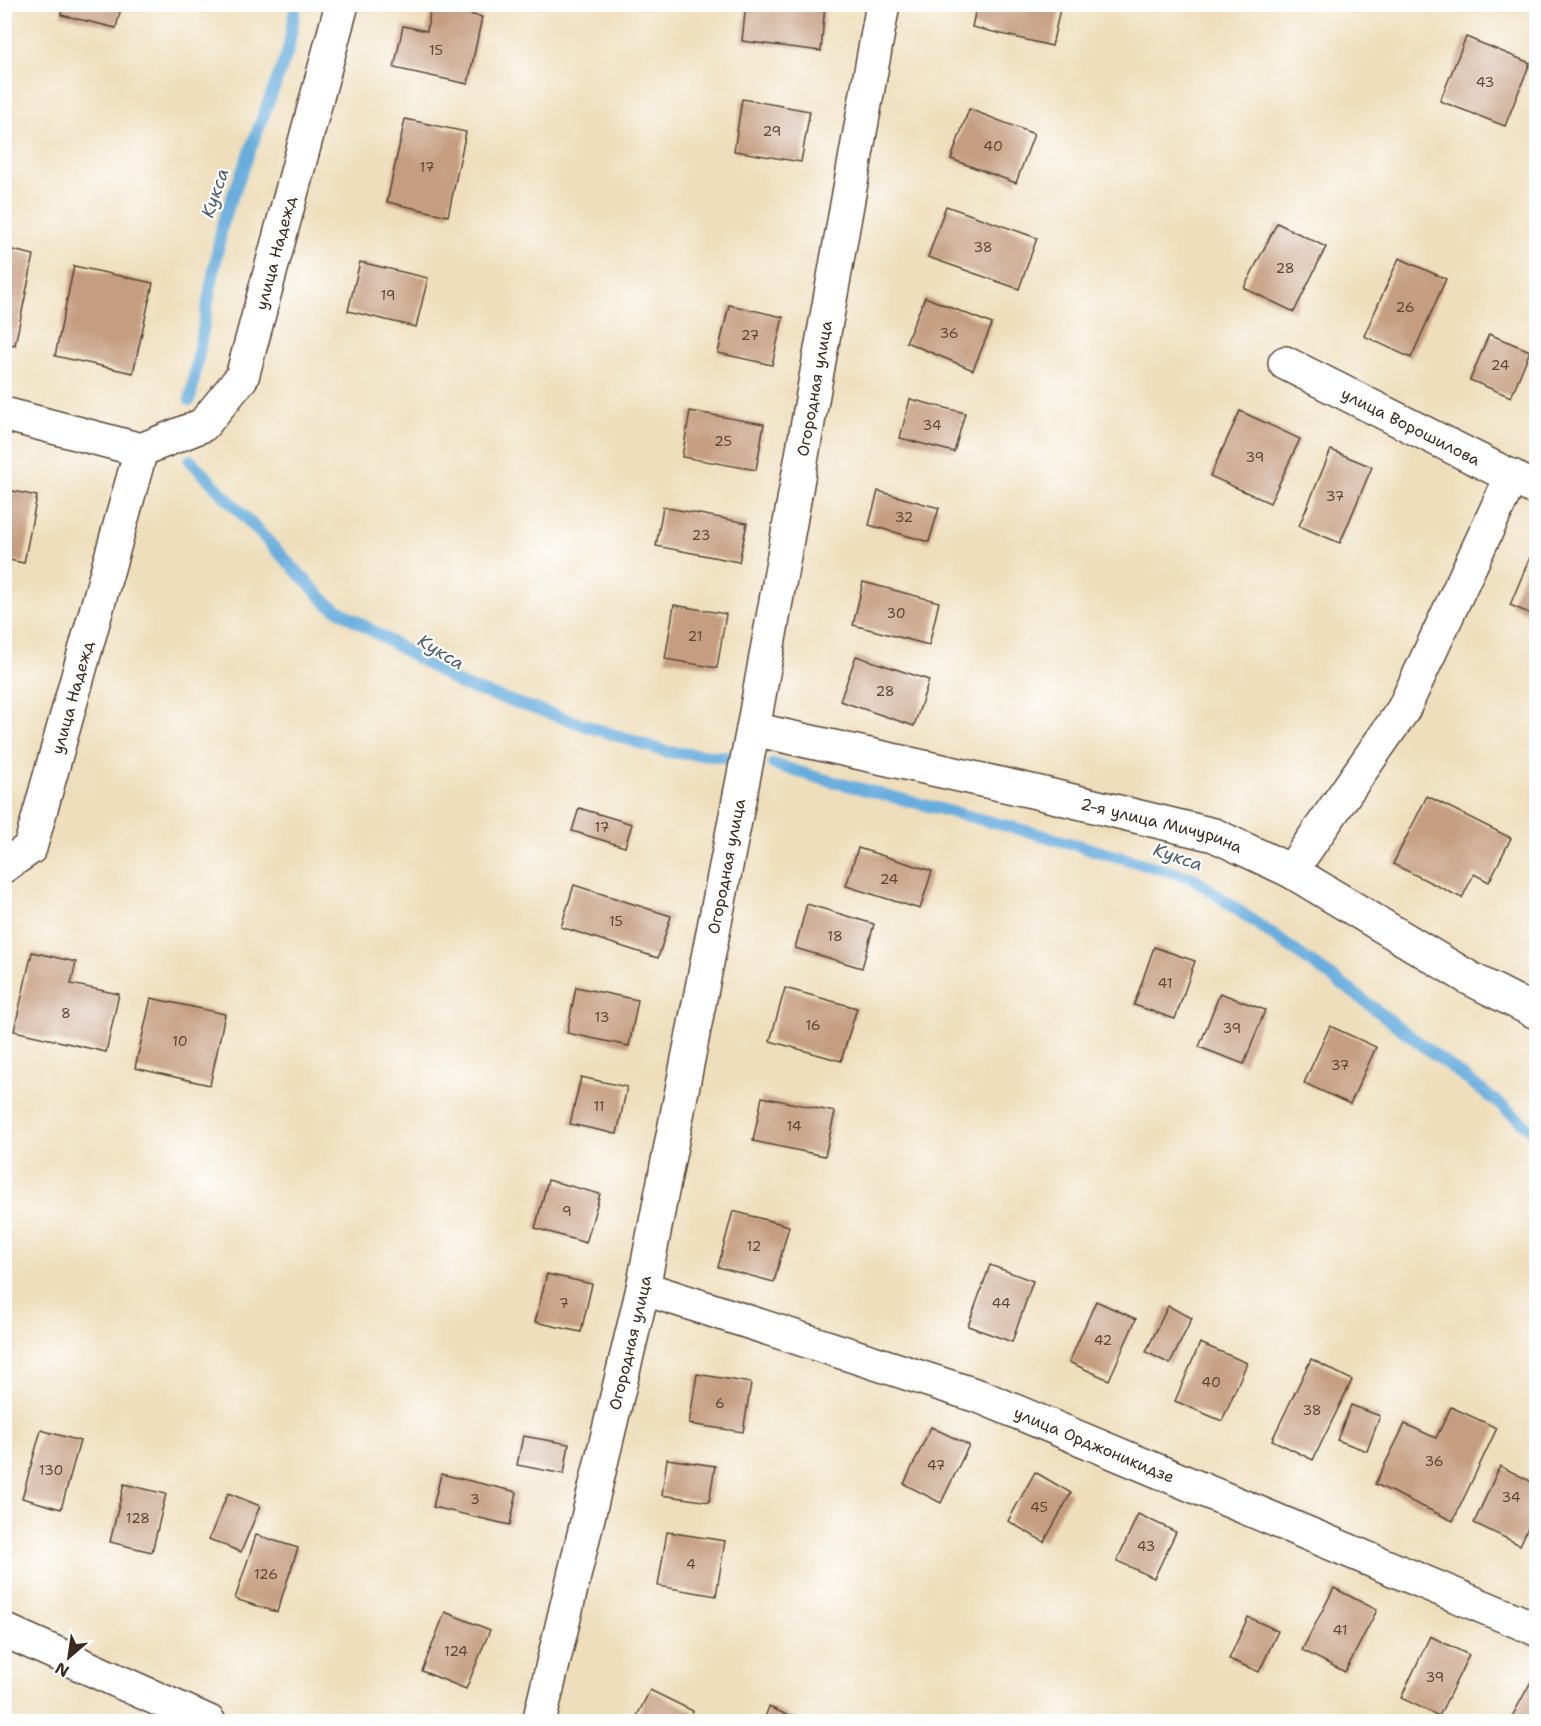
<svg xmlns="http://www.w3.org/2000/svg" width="1541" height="1726" font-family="'Shantell Sans',sans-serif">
<rect width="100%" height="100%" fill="#fff"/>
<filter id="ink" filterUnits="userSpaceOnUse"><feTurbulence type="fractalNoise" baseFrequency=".0167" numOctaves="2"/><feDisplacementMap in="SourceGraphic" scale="12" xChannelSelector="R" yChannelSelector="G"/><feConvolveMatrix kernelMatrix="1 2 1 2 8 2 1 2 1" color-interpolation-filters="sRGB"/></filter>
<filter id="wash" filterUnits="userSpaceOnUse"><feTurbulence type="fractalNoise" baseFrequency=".008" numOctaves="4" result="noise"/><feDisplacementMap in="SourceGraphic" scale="24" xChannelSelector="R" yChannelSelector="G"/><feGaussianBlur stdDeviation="1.35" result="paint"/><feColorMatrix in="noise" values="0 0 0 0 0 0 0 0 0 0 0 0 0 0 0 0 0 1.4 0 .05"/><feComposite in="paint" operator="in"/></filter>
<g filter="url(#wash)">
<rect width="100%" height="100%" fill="#eedebb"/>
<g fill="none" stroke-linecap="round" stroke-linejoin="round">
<!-- stream -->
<g stroke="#67addd" stroke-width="12">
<path d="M 190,400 L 223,221 L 288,51 L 296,4"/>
<path d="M 190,460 L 328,604 L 462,685 L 667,752 L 736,758"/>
<path d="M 773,764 L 819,778 L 1034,833 L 1193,878 L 1354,993 L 1510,1112 L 1536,1134"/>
</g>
</g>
<g id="blocks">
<!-- building -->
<g fill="#c59d80">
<path d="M 63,4 L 122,4 L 116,28 L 61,15 Z"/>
<path d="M 746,4 L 825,4 L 821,51 L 742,41 Z"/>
<path d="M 977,4 L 1061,4 L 1052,46 L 972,27 Z"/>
<path d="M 431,6 L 482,17 L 468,84 L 394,68 L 403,26 L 427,31 Z"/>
<path d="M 1466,37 L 1530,63 L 1505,126 L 1440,101 Z"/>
<path d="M 742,99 L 810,111 L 801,162 L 734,151 Z"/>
<path d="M 969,109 L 1034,134 L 1016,183 L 951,159 Z"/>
<path d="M 405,119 L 466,132 L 448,216 L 387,202 Z"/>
<path d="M 946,206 L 1037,238 L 1019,289 L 928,257 Z"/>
<path d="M 1277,223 L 1326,247 L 1294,312 L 1244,288 Z"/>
<path d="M 4,248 L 34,255 L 15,345 L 4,343 Z"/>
<path d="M 1399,258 L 1446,279 L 1411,358 L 1364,336 Z"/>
<path d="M 360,262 L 428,278 L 416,327 L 348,311 Z"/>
<path d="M 74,266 L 153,283 L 133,373 L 55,356 Z"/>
<path d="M 925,297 L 992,324 L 973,370 L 906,342 Z"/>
<path d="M 729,305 L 783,317 L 772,365 L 718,353 Z"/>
<path d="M 1489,334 L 1530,351 L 1511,397 L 1470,380 Z"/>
<path d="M 910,399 L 965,413 L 954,452 L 900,438 Z"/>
<path d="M 690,411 L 764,424 L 756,470 L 682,457 Z"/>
<path d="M 1240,411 L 1300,439 L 1270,503 L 1210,476 Z"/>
<path d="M 1331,450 L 1372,467 L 1340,543 L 1299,526 Z"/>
<path d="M 4,489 L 37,496 L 24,563 L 4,559 Z"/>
<path d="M 878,491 L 939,508 L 929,542 L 869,525 Z"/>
<path d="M 663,507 L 747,523 L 739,562 L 656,546 Z"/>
<path d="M 1536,543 L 1536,616 L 1510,605 Z"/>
<path d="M 863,582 L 939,602 L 929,645 L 853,625 Z"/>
<path d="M 674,605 L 726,614 L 717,668 L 665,659 Z"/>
<path d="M 856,656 L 929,680 L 914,726 L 840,701 Z"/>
<path d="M 1427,796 L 1511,838 L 1489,882 L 1474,874 L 1462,898 L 1393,864 Z"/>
<path d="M 579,808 L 632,824 L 625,847 L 572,831 Z"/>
<path d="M 858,848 L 932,871 L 920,909 L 846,886 Z"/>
<path d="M 574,885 L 671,916 L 658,958 L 561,927 Z"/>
<path d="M 807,904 L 874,924 L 862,968 L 795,948 Z"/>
<path d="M 1154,947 L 1195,961 L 1175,1019 L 1134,1005 Z"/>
<path d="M 32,952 L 76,962 L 71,984 L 119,994 L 106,1052 L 14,1031 Z"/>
<path d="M 576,987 L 638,1000 L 629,1046 L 567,1033 Z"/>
<path d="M 785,988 L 857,1008 L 841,1061 L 770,1041 Z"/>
<path d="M 1220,993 L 1265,1010 L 1244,1064 L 1199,1047 Z"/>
<path d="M 151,998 L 225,1014 L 210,1085 L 135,1068 Z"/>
<path d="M 1330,1026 L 1376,1047 L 1350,1104 L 1304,1083 Z"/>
<path d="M 581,1077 L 627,1087 L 617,1134 L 570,1124 Z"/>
<path d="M 762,1097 L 835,1112 L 825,1156 L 753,1141 Z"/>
<path d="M 548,1180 L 600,1194 L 586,1243 L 535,1228 Z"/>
<path d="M 733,1211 L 789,1226 L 774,1282 L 718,1267 Z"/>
<path d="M 990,1265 L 1033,1281 L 1012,1342 L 968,1326 Z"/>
<path d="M 547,1274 L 592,1284 L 581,1332 L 535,1322 Z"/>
<path d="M 1096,1301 L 1136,1319 L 1109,1380 L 1069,1362 Z"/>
<path d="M 1168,1306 L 1192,1318 L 1170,1364 L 1146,1352 Z"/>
<path d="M 1200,1343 L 1247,1363 L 1222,1421 L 1175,1401 Z"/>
<path d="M 1311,1359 L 1352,1380 L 1313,1460 L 1272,1440 Z"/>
<path d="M 697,1374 L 751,1383 L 743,1432 L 689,1424 Z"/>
<path d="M 1351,1405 L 1380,1416 L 1367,1451 L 1337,1440 Z"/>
<path d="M 1451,1407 L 1497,1428 L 1453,1521 L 1375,1484 L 1405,1424 L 1436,1438 Z"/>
<path d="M 931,1427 L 969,1445 L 941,1503 L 904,1484 Z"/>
<path d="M 41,1430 L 80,1441 L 61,1509 L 22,1498 Z"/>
<path d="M 523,1436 L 569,1444 L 564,1474 L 517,1465 Z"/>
<path d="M 667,1459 L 715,1466 L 709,1502 L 662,1495 Z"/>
<path d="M 1500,1466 L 1536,1484 L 1536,1511 L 1520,1545 L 1474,1523 Z"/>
<path d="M 1035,1472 L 1071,1493 L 1044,1542 L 1008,1521 Z"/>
<path d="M 441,1474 L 517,1492 L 510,1525 L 433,1507 Z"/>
<path d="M 124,1484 L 166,1494 L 152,1552 L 110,1542 Z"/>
<path d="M 228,1493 L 260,1506 L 241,1552 L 209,1539 Z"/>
<path d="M 1138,1514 L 1176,1532 L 1154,1578 L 1117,1561 Z"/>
<path d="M 667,1532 L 725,1541 L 716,1596 L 658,1586 Z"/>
<path d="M 256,1535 L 298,1548 L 277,1612 L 235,1599 Z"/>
<path d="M 1334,1588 L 1377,1610 L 1345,1672 L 1302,1650 Z"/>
<path d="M 445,1612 L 490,1630 L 466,1689 L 422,1671 Z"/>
<path d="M 1248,1617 L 1278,1631 L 1259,1672 L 1229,1659 Z"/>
<path d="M 1430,1636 L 1469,1655 L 1439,1716 L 1401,1698 Z"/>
<path d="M 1533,1678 L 1536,1680 L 1536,1722 L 1509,1722 Z"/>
<path d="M 650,1690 L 693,1711 L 688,1722 L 634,1722 Z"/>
<path d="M 769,1707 L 803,1722 L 763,1722 Z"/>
</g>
</g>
</g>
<g filter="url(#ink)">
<use href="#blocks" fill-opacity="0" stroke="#564536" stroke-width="1.5"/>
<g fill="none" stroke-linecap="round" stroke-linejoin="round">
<defs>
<g id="minor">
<path id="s1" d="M 1285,363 L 1536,489"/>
<path d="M 4,414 L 141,450"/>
<path id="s2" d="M 753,729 L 1036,792 L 1214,835 L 1291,871 L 1469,978 L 1536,1012"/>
<path id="s3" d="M 4,866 L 30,848 L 141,450 L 203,425 L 242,377 L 342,4"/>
<path d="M 1291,871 L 1403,710 L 1512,476"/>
<path id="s4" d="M 643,1288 L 981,1397 L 1536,1629"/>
<path d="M 4,1630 L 209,1722"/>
<path id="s5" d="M 539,1722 L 643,1288 L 753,729 L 883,4"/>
</g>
</defs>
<!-- minor casing -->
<use href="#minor" stroke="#564536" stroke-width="36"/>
<!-- minor -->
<use href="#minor" stroke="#fff" stroke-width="33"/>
</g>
</g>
<g text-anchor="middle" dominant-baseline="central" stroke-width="4.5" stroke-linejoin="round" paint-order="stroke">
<!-- number labels -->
<g font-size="14" fill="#5e4736">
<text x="436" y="50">15</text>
<text x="1485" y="82">43</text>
<text x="772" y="131">29</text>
<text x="993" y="146">40</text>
<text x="427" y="167">17</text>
<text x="983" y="247">38</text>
<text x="1285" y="268">28</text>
<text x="388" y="295">19</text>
<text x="1405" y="307">26</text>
<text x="949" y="333">36</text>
<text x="750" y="335">27</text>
<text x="1500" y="365">24</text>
<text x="932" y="425">34</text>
<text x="723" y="441">25</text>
<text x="1255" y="457">39</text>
<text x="1335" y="496">37</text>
<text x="904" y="517">32</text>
<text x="701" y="535">23</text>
<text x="896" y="613">30</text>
<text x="695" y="636">21</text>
<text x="885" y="691">28</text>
<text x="602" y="827">17</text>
<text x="889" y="879">24</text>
<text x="616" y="921">15</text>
<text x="835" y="936">18</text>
<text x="1165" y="983">41</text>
<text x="66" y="1013">8</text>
<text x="602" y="1017">13</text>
<text x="813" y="1025">16</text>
<text x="1232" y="1028">39</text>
<text x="180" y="1041">10</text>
<text x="1340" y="1065">37</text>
<text x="599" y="1106">11</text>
<text x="794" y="1126">14</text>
<text x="567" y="1211">9</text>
<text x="754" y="1246">12</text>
<text x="564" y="1303">7</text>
<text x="1001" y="1303">44</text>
<text x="1103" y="1340">42</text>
<text x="1211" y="1382">40</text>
<text x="720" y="1403">6</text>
<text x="1312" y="1410">38</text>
<text x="1434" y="1461">36</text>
<text x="936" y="1465">47</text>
<text x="51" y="1470">130</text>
<text x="1511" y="1497">34</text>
<text x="475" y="1499">3</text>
<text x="1039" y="1507">45</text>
<text x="138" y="1518">128</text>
<text x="1146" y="1546">43</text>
<text x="691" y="1564">4</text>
<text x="266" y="1574">126</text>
<text x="1340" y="1630">41</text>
<text x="456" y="1651">124</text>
<text x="1435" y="1677">39</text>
</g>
<!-- street labels -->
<g font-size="16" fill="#3b2a1e" stroke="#fff">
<text stroke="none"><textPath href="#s3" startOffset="702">улица Надежд</textPath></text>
<text stroke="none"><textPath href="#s5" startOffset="1362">Огородная улица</textPath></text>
<text stroke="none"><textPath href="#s1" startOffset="141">улица Ворошилова</textPath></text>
<text stroke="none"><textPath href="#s3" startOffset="188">улица Надежд</textPath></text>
<text stroke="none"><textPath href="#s2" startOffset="420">2-я улица Мичурина</textPath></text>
<text stroke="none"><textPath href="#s5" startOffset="876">Огородная улица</textPath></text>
<text stroke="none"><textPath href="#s5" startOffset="390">Огородная улица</textPath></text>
<text stroke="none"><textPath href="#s4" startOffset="478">улица Орджоникидзе</textPath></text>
</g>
<!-- water labels -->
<g font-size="18" font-style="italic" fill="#4d5e6a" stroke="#fff">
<text transform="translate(215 193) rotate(-71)">Кукса</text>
<text transform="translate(441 652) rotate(31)">Кукса</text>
<text transform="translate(1178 857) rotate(19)">Кукса</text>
</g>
</g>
<!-- margin -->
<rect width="1541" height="1726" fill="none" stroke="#fff" stroke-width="24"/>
<!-- north arrow -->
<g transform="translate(69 1657) rotate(209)" stroke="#ffffff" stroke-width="4.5" paint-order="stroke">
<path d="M0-4.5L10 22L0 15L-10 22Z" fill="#3b2a1e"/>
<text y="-9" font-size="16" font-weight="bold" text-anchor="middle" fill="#3b2a1e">N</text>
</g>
</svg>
